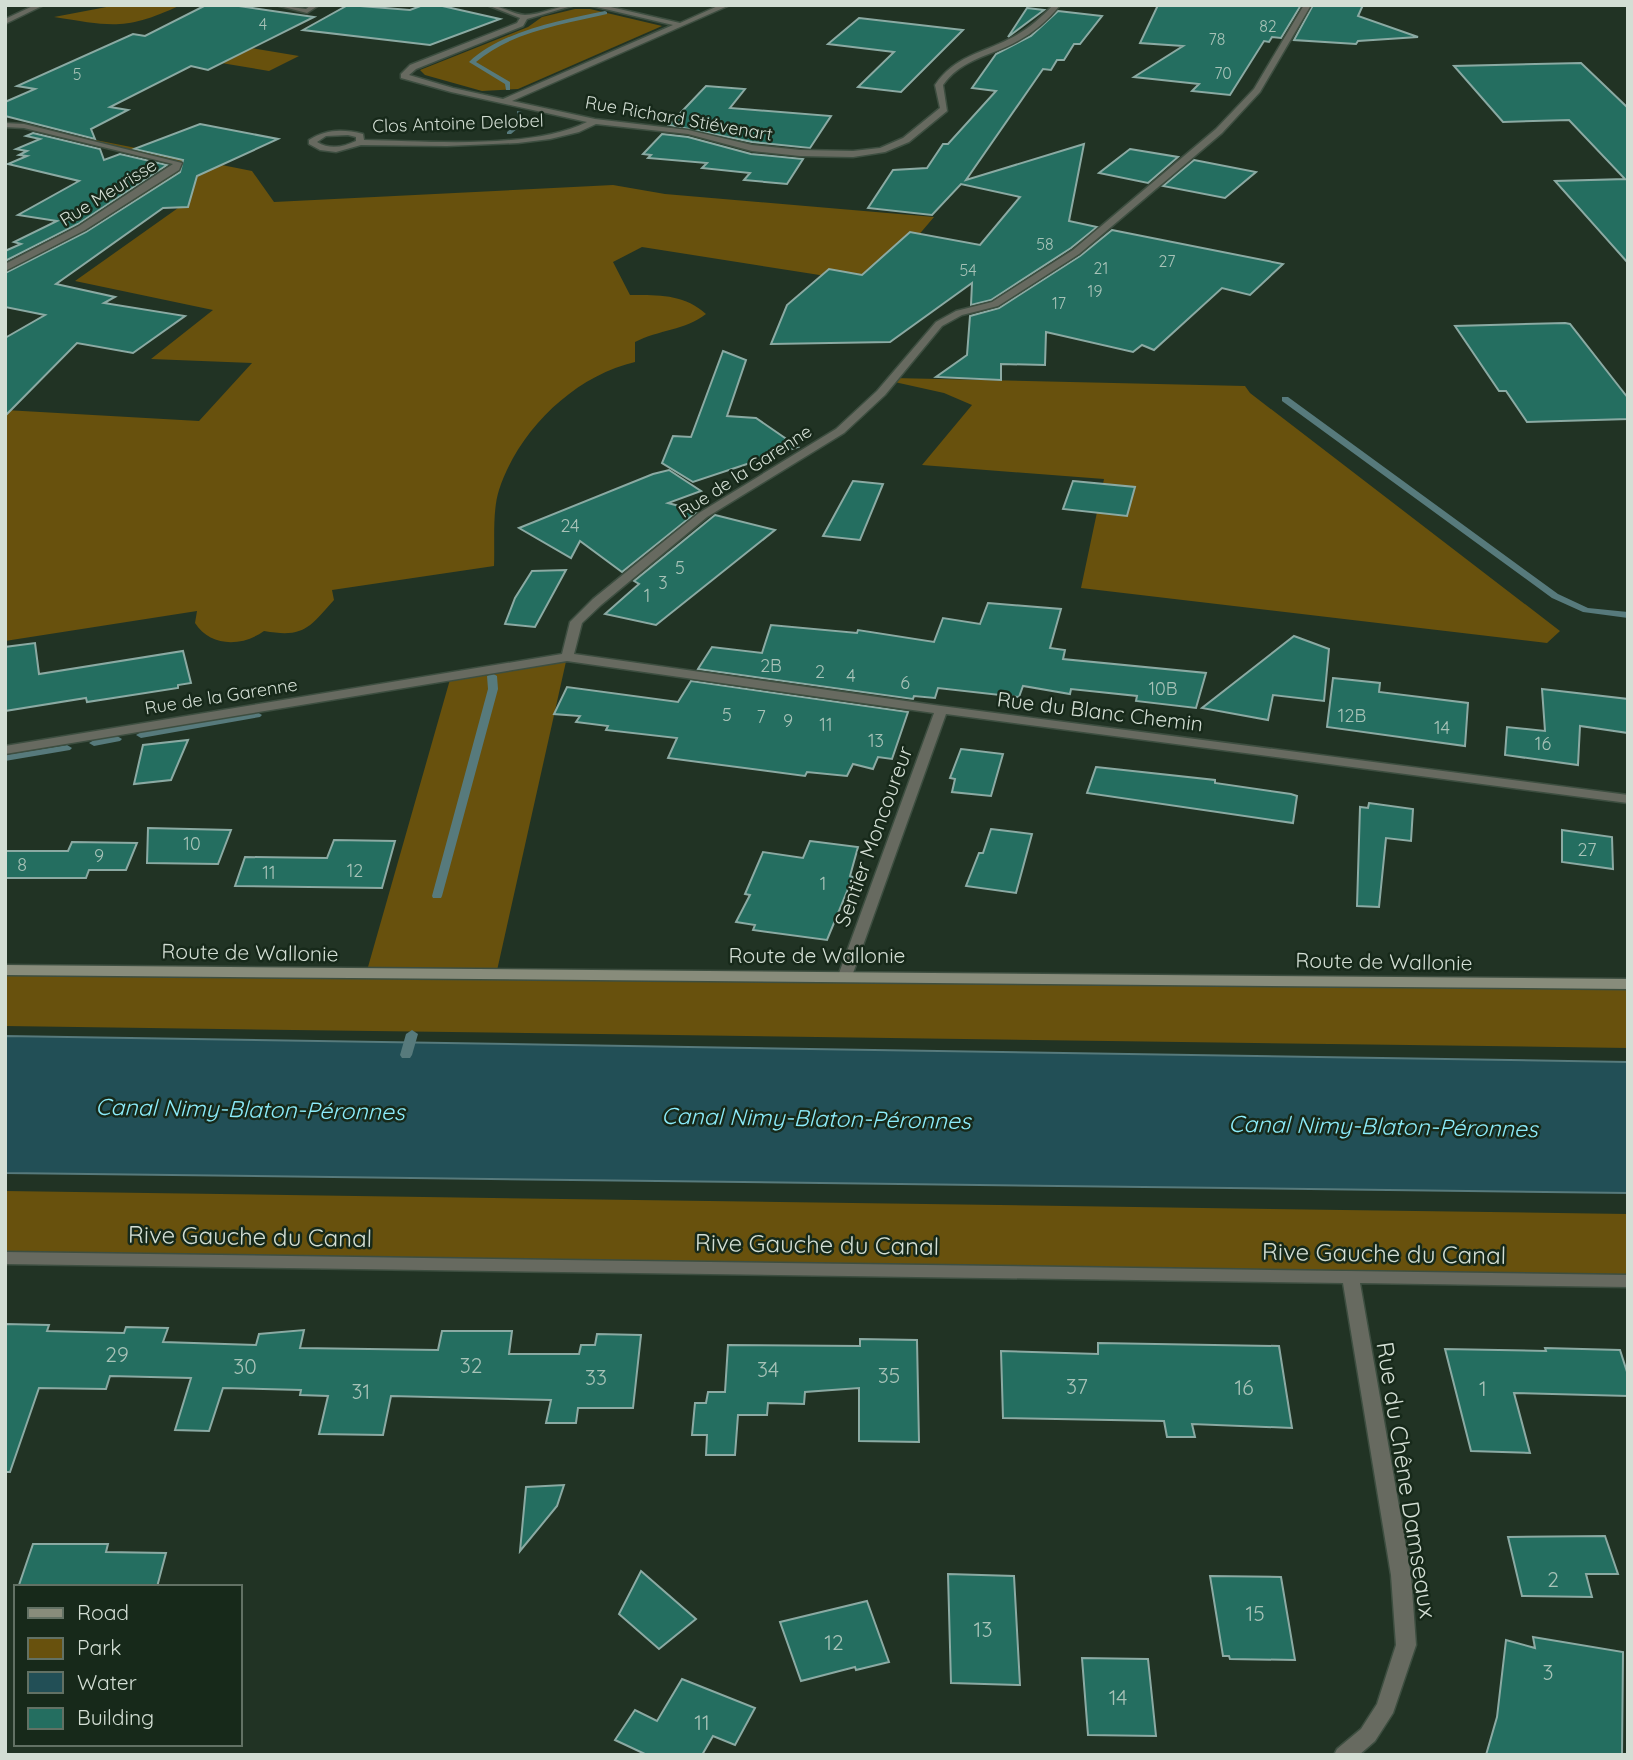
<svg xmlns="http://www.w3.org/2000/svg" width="1633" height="1760" font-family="Quicksand,sans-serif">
<rect width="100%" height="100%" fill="#213324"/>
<!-- green -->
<g fill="#68510d">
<path d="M 117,5 L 181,5 C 125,31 112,26 54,17 Z"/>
<path d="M 575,9 L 590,9 L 662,26 L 518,89 L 482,91 L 425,75 L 420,70 L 528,27 L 542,17 Z"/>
<path d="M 216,42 L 299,56 L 269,71 L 185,57 Z"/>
<path d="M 5,122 L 252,171 L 274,202 L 613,185 L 665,194 L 934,217 L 877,284 L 642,247 L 613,262 L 630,295 C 658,295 684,294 706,314 C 686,330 658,330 635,342 L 635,362 C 574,376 518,431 499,490 C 492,512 495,543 494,566 L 332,590 L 334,600 C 309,628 304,638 264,631 C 242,647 210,647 195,623 L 197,611 L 5,641 L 5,410 L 199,421 L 252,363 L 151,359 L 213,310 L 75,281 L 178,208 L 129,199 L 178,163 L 24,126 L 5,125 Z"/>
<path d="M 893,378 L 1245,386 L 1250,393 L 1560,631 L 1547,643 L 1081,588 L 1104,479 L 922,465 L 972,405 L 944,393 L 890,381 Z"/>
<path d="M 567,657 L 496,975 L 1628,984 L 1628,1048 L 5,1026 L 5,970 L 366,974 L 451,676 Z"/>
<path d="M 5,1191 L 1628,1214 L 1628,1281 L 5,1258 Z"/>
</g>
<!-- water -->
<path fill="#224f56" stroke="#577a7c" stroke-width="2" d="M 5,1036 L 1628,1062 L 1628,1193 L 5,1173 Z"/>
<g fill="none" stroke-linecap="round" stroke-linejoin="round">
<!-- stream -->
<g fill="#577a7c" fill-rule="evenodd">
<path d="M 605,11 L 607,12 L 607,14 C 563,24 511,32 476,62 L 510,82 L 510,90 L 506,90 L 505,84 L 469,62 C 501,31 562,20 605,11 Z"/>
<path d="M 517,111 L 522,112 L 524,123 L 511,134 L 507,134 L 507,132 L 518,123 Z"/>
<path d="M 1282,397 L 1288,397 L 1558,594 L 1588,608 L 1628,612 L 1628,618 L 1583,612 L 1552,598 L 1282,401 Z"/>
<path d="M 492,673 L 497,676 L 498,689 L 442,896 L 441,898 L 433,898 L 432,896 L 488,689 L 487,676 Z"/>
<path d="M 257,712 L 262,715 L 260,717 L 141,738 L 136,735 L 141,732 Z"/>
<path d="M 117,736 L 122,739 L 120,741 L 94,746 L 89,743 L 94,740 Z"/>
<path d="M 67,745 L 72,748 L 70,750 L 5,761 L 5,755 Z"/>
<path d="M 412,1030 L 418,1034 L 412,1055 L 410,1058 L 402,1058 L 400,1055 L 406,1034 Z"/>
</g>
</g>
<!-- building -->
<g fill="#246e60" stroke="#8baaa3" stroke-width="2">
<path d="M 206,5 L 232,5 L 314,17 L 208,70 L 191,66 L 110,107 L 128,110 L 91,129 L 95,139 L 5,116 L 5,102 L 35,89 L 17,86 L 133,34 L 145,36 Z"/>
<path d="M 348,5 L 410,10 L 423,5 L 438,5 L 500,19 L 430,45 L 303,30 Z"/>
<path d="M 1158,5 L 1301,5 L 1281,38 L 1272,37 L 1269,42 L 1264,41 L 1230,95 L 1192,91 L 1199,84 L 1134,77 L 1183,46 L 1140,43 Z"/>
<path d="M 1313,5 L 1363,5 L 1358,16 L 1418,37 L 1358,41 L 1356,44 L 1294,40 Z"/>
<path d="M 1027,8 L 1044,10 L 1008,37 Z"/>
<path d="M 1058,11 L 1102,16 L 1080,44 L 1074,44 L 1064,60 L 1057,60 L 1051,70 L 1043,69 L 966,180 L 1084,144 L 1069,221 L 1097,227 L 1071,248 L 991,300 L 971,305 L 972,283 L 890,342 L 771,344 L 787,305 L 829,269 L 862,275 L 910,232 L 980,245 L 1020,197 L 961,184 L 932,215 L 868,208 L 893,170 L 927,168 L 943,144 L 948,144 L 996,91 L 972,88 L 996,54 L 1031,36 Z"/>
<path d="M 859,18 L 963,30 L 901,92 L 858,87 L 894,52 L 828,44 Z"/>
<path d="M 1581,63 L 1628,108 L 1628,263 L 1555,181 L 1625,179 L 1569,120 L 1503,122 L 1454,66 Z"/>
<path d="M 706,86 L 745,89 L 730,108 L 831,116 L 810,148 L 752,142 L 669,125 Z"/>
<path d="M 200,124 L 278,139 L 197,176 L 188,207 L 163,208 L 56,284 L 115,297 L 104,303 L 185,316 L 133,353 L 77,343 L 5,416 L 5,338 L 45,315 L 5,307 L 5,273 L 86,232 L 180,172 L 183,160 L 134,149 Z"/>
<path d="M 33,133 L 100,149 L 104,160 L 120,154 L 167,165 L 78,224 L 5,261 L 5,251 L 21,244 L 14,242 L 57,221 L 18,215 L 79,181 L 8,164 L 27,156 L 19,155 L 27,151 L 16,149 L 40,139 L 26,136 Z"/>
<path d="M 662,134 L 688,137 L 751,154 L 803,159 L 787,184 L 744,180 L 750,173 L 702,168 L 707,163 L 648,158 L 651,155 L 643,154 Z"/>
<path d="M 1130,149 L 1178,157 L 1148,183 L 1099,173 Z"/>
<path d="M 1194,160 L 1256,172 L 1225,198 L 1163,186 Z"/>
<path d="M 1112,230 L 1283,264 L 1250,295 L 1222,288 L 1154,350 L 1142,345 L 1133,352 L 1046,332 L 1045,365 L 1001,364 L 1001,380 L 936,377 L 967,355 L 970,316 L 999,308 L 1080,256 Z"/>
<path d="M 1565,323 L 1570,324 L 1628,398 L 1628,419 L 1527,422 L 1506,391 L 1499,391 L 1455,326 Z"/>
<path d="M 723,351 L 746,360 L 727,416 L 756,418 L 798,447 L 693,482 L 662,463 L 673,436 L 691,437 Z"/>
<path d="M 669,470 L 701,491 L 668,503 L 698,511 L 622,572 L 580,541 L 571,558 L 519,528 L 653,474 Z"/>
<path d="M 853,481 L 883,484 L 860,540 L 823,536 Z"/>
<path d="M 1073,481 L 1135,487 L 1127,516 L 1063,509 Z"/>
<path d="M 715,515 L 775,530 L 656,625 L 605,614 L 639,584 L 634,581 Z"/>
<path d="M 566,570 L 535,627 L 505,624 L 515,598 L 532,571 Z"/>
<path d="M 988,603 L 1061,609 L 1050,648 L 1065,650 L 1063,659 L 1206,673 L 1196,708 L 1136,701 L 1137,696 L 1071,689 L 1070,694 L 1023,686 L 1019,697 L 938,688 L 935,698 L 914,696 L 913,699 L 698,669 L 712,647 L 762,653 L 771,625 L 857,633 L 858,630 L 934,642 L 943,618 L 980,624 Z"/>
<path d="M 1294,636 L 1329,649 L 1324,701 L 1273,695 L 1268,720 L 1202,708 Z"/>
<path d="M 35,643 L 39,674 L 183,651 L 191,683 L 178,685 L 178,688 L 87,702 L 86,698 L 5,711 L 5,647 Z"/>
<path d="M 1333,678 L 1380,683 L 1379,692 L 1468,703 L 1465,746 L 1327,727 Z"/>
<path d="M 691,681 L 908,712 L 892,759 L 878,757 L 873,769 L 853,764 L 847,776 L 807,772 L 805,776 L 668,758 L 677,738 L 606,730 L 608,726 L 576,722 L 580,716 L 554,714 L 567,687 L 678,702 Z"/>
<path d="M 1542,689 L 1628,699 L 1628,733 L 1580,726 L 1578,765 L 1505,755 L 1507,727 L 1545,731 Z"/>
<path d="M 188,740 L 171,780 L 134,784 L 143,745 Z"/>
<path d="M 961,749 L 1003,754 L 991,796 L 952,792 L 955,779 L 950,778 Z"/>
<path d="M 1096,767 L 1215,780 L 1215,783 L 1291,794 L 1297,796 L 1293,823 L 1087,793 Z"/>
<path d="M 1369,803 L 1413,809 L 1411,841 L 1386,838 L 1379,907 L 1357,906 L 1360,807 L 1368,808 Z"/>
<path d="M 148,828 L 231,830 L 218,864 L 147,863 Z"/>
<path d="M 991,829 L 1032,834 L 1016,893 L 966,886 L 979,853 L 983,853 Z"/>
<path d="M 1562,830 L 1612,837 L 1613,869 L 1562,862 Z"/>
<path d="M 334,840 L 395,841 L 382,888 L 235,886 L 245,857 L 327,858 Z"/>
<path d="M 810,841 L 858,847 L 850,876 L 853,877 L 827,940 L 753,930 L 755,925 L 736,922 L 750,895 L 745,894 L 763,852 L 803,858 Z"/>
<path d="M 72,842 L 137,843 L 126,870 L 89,870 L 86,878 L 5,878 L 5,851 L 68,851 Z"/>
<path d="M 5,1324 L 49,1325 L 47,1331 L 124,1333 L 126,1327 L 168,1328 L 163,1342 L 256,1345 L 259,1334 L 304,1330 L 300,1348 L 438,1350 L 442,1331 L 512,1331 L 509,1354 L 579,1354 L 581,1345 L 595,1345 L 597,1334 L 641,1335 L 633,1408 L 578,1408 L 576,1423 L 546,1423 L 551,1400 L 391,1396 L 383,1435 L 319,1434 L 328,1396 L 300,1395 L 301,1390 L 223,1388 L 209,1431 L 175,1430 L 191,1378 L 110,1376 L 106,1389 L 39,1388 L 10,1472 L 5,1472 Z"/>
<path d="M 860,1339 L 917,1340 L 919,1442 L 859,1441 L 859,1388 L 805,1392 L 804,1404 L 768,1403 L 767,1415 L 738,1415 L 735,1455 L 706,1455 L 707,1435 L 692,1435 L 695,1403 L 706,1403 L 708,1392 L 725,1392 L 728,1345 L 860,1346 Z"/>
<path d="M 1098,1343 L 1279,1346 L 1292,1428 L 1192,1424 L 1195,1437 L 1167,1437 L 1164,1421 L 1003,1418 L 1001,1351 L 1098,1354 Z"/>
<path d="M 1545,1348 L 1620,1350 L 1628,1375 L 1628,1396 L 1514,1393 L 1530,1453 L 1471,1451 L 1445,1349 L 1546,1351 Z"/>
<path d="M 564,1485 L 557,1506 L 520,1551 L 526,1487 Z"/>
<path d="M 1605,1536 L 1618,1574 L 1586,1574 L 1592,1597 L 1522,1596 L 1508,1537 Z"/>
<path d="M 33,1544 L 108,1544 L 106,1552 L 166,1553 L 157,1587 L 19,1585 Z"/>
<path d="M 641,1571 L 696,1619 L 659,1649 L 619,1614 Z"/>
<path d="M 948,1574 L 1014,1576 L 1020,1685 L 951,1683 Z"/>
<path d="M 1210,1576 L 1281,1577 L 1295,1660 L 1230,1659 L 1229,1656 L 1223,1656 Z"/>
<path d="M 867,1601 L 889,1662 L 856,1670 L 855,1667 L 801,1681 L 780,1622 Z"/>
<path d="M 1533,1637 L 1623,1652 L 1622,1755 L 1486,1755 L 1497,1717 L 1506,1640 L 1535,1648 Z"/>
<path d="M 1082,1658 L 1148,1659 L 1156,1736 L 1088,1735 Z"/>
<path d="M 682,1679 L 755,1708 L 735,1745 L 713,1736 L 702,1755 L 647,1755 L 615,1740 L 635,1710 L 657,1721 Z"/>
</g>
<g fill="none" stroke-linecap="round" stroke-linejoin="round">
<defs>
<g id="minor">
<path d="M 35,5 L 44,5 L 5,24 L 5,19 Z"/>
<path d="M 276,5 L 306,9 L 311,5 L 319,5 L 307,13 Z"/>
<path d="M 487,5 C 500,5 512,14 525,15 C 541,15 558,5 575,5 L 527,19 L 523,26 L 416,69 L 409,75 L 453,88 L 503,99 L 673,25 L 588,5 L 602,5 L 680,23 L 720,5 L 730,5 L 512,101 L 595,119 L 688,130 L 752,145 L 800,150 L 853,151 L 880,148 L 903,138 L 940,108 L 935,85 C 955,56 980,54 1009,39 C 1026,31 1040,19 1053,5 L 1060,5 C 1046,23 1029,36 1008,46 C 984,57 959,62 943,85 L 947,111 L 909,142 L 885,152 L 853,157 L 800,156 L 752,151 L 688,134 L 596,124 L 579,132 L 550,139 L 518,143 L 447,146 L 361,145 L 336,152 L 320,150 L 309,144 L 309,140 C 326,129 343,129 363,134 L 364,140 C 428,141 530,150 587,122 L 451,92 L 401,78 L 401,74 L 410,65 L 517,23 L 520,18 ZM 348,135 L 356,137 L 356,141 C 343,147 330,150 317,142 L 326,136 Z"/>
<path d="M 1304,5 L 1311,5 L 1260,92 L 1222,133 L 1079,254 L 998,306 L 962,315 L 942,326 L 885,395 L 844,433 L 707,517 L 601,605 L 582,623 L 574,654 L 941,706 L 1628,795 L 1628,803 L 946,714 L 852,976 L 845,981 L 838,976 L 934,713 L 567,661 L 5,754 L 5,746 L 562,654 L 570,622 L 593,599 L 699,513 L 836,429 L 877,391 L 936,322 L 956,311 L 992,302 L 1073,250 L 1216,129 L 1254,89 Z"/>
<path d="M 5,123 L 24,124 L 182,163 L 179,170 L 85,230 L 5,271 L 5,264 L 79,226 L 173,164 L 24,128 L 5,127 Z"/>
<path d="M 5,1252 L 1628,1275 L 1628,1287 L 1360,1283 L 1411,1575 L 1416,1645 L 1393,1713 L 1375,1741 L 1359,1755 L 1334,1755 L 1337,1749 L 1361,1729 L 1377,1704 L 1396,1645 L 1391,1575 L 1343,1283 L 5,1264 Z"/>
</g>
<path id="secondary" d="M 5,965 L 1628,979 L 1628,989 L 5,975 Z"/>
</defs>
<!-- minor casing -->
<use href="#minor" stroke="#3d4e40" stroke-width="3"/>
<!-- secondary casing -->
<use href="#secondary" stroke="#3d4e40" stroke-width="3"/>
<!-- minor -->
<use href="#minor" fill="#676a60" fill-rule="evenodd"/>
<!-- secondary -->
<use href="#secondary" fill="#888c7b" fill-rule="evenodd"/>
</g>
<g text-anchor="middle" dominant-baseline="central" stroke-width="5" stroke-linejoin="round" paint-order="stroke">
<!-- far-number labels -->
<g font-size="16" fill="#a7c2b7">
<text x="263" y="24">4</text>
<text x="1268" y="26">82</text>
<text x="1217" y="39">78</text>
<text x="1223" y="73">70</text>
<text x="77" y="74">5</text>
<text x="1045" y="244">58</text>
<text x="1167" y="261">27</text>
<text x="1101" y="268">21</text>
<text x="968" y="270">54</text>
<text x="1095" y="291">19</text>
<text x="1059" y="303">17</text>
</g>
<!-- far-street labels -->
<g font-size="18" fill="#d3ded4" stroke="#17291a">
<text transform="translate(679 118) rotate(10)">Rue Richard Stiévenart</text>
<text transform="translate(458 123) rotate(-2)">Clos Antoine Delobel</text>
<text transform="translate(108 192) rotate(-32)">Rue Meurisse</text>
<text transform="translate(745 471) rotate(-33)">Rue de la Garenne</text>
<text transform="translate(221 696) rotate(-9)">Rue de la Garenne</text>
</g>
<!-- number labels -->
<g font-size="18" fill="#a7c2b7">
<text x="570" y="525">24</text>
<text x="680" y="567">5</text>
<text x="663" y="582">3</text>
<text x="647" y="595">1</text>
<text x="771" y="665">2B</text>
<text x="820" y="671">2</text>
<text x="851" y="675">4</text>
<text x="905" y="682">6</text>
<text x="1163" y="688">10B</text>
<text x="727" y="714">5</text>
<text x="1352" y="715">12B</text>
<text x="761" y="716">7</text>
<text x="788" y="720">9</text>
<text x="826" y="724">11</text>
<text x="1442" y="727">14</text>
<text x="876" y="740">13</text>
<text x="1543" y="743">16</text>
<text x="192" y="843">10</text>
<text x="1587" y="849">27</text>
<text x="99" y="855">9</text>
<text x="22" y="864">8</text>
<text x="355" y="870">12</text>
<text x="269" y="872">11</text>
<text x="823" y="883">1</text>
</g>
<!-- street labels -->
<g font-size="21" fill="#d3ded4" stroke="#17291a">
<text transform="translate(1100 711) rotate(7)">Rue du Blanc Chemin</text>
<text transform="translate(873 836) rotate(-70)">Sentier Moncoureur</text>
<text transform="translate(250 952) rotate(1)">Route de Wallonie</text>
<text x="817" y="955">Route de Wallonie</text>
<text transform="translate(1384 961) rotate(1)">Route de Wallonie</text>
</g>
<!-- near-number labels -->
<g font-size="21" fill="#a7c2b7">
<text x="117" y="1354">29</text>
<text x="471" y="1365">32</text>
<text x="245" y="1366">30</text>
<text x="768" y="1369">34</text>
<text x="889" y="1375">35</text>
<text x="596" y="1377">33</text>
<text x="1077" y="1386">37</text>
<text x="1244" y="1387">16</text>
<text x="1483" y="1388">1</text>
<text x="361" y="1391">31</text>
<text x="1553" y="1579">2</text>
<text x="1255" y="1613">15</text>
<text x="983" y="1629">13</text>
<text x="834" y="1642">12</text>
<text x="1548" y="1672">3</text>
<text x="1118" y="1697">14</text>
<text x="702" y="1722">11</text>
</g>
<!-- water labels -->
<g font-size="23" font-style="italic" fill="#8cecfb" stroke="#17291a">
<text transform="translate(250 1109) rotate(1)">Canal Nimy-Blaton-Péronnes</text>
<text transform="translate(816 1118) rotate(1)">Canal Nimy-Blaton-Péronnes</text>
<text transform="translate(1383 1126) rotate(1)">Canal Nimy-Blaton-Péronnes</text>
</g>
<!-- near-street labels -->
<g font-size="24" fill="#d3ded4" stroke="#17291a">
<text transform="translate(250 1236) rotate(1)">Rive Gauche du Canal</text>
<text transform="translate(817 1244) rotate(1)">Rive Gauche du Canal</text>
<text transform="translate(1384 1253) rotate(1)">Rive Gauche du Canal</text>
<text transform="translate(1407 1480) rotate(81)">Rue du Chêne Damseaux</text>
</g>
</g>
<!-- border -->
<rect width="1633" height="1760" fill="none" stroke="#d3ded4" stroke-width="14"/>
<!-- legend -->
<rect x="14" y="1585" width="228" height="161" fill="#17291a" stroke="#627164" stroke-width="2"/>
<rect x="28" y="1608" width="35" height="10" fill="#888c7b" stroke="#627164" stroke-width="2"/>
<text x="77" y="1620" font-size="21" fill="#d3ded4">Road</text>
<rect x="28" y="1638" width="35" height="21" fill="#68510d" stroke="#627164" stroke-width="2"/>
<text x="77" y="1655" font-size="21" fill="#d3ded4">Park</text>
<rect x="28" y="1672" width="35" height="21" fill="#224f56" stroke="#627164" stroke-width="2"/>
<text x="77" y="1690" font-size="21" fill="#d3ded4">Water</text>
<rect x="28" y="1708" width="35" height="21" fill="#246e60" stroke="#627164" stroke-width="2"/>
<text x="77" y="1725" font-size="21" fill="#d3ded4">Building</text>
</svg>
